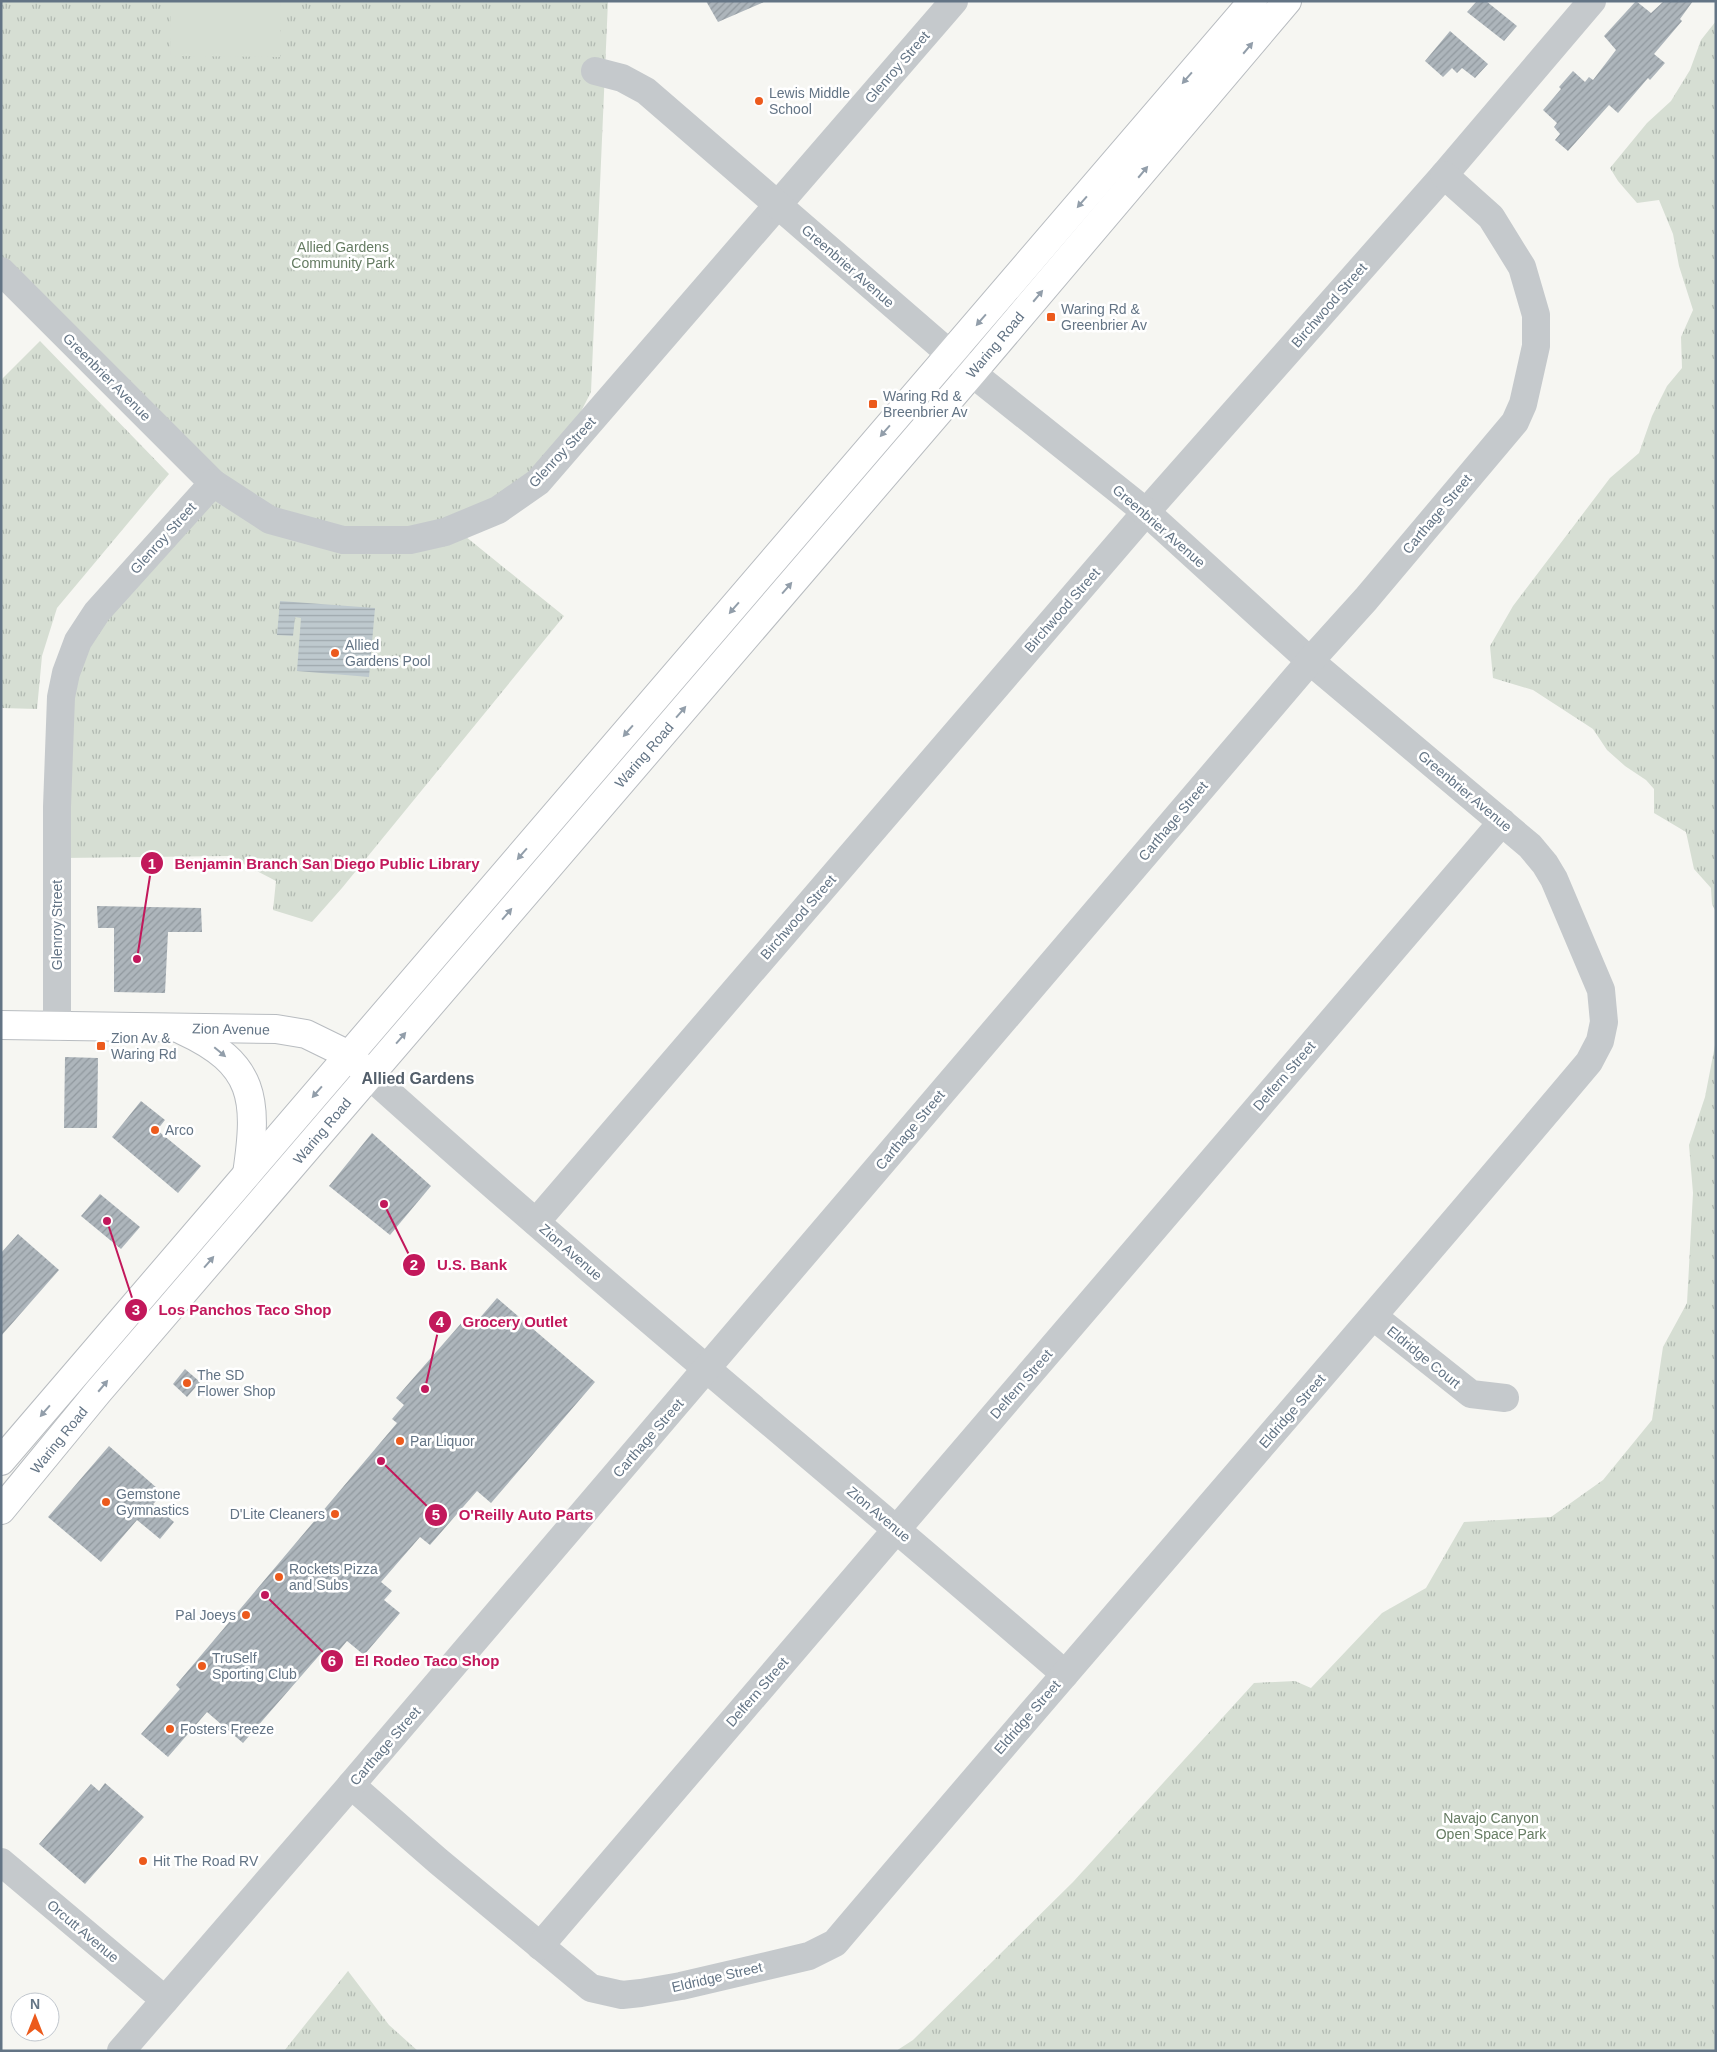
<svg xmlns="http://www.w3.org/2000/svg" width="1717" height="2052" font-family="Arial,sans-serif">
<defs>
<pattern id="grass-tufts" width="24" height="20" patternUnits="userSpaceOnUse" patternTransform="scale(1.25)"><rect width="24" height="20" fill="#d6ded3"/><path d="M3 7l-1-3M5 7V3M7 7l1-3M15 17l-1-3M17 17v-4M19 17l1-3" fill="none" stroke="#b1b9b1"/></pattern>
<pattern id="water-rules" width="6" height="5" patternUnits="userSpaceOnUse" patternTransform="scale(1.25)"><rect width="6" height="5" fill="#bec9ce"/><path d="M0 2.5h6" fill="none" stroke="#9ea8ad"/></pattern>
<pattern id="building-hatch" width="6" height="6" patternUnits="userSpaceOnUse" patternTransform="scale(1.25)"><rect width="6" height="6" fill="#adb5bb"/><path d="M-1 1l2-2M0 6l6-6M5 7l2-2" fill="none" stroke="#90989e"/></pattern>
</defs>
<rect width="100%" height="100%" fill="#f6f6f2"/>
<!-- grass -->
<g fill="url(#grass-tufts)">
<path d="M 1,1 L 608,1 L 591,392 L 552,468 L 455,528 L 564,616 L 342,888 L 312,922 L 273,910 L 276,881 L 228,856 L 63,858 L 69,666 L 212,483 L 1,271 Z"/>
<path d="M 1716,21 L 1716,912 L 1712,904 L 1711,888 L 1694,869 L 1686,832 L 1654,813 L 1654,789 L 1646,780 L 1625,766 L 1607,750 L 1593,729 L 1533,690 L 1493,678 L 1490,646 L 1513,606 L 1610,478 L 1639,453 L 1652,416 L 1667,386 L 1682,368 L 1681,337 L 1693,310 L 1679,266 L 1673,234 L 1659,200 L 1637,203 L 1618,181 L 1610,168 L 1647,123 L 1671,101 L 1690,70 L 1701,40 Z"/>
<path d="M 40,341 L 169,474 L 57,608 L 42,656 L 37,709 L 1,708 L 1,380 Z"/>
<path d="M 1716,1040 L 1716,2051 L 896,2051 L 913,2040 L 1073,1882 L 1254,1683 L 1295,1681 L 1311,1688 L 1382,1613 L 1426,1588 L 1464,1522 L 1551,1517 L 1603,1480 L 1652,1420 L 1663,1347 L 1687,1303 L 1693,1193 L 1689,1145 L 1705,1097 Z"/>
<path d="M 348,1971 L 389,2025 L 418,2051 L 284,2051 Z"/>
</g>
<!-- pitch -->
<path fill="#d6ded3" d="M 171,1 L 281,1 L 280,57 L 170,56 Z"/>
<!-- water -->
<path fill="url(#water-rules)" d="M 280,601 L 375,608 L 369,677 L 297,671 L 301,618 L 295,617 L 293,636 L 277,635 Z"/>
<!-- building -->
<g fill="url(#building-hatch)">
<path d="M 706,1 L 766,1 L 718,22 Z"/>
<path d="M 1477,1 L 1486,1 L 1517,26 L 1504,41 L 1467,12 Z"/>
<path d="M 1636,1 L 1651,13 L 1664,1 L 1693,1 L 1680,19 L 1682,21 L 1654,54 L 1665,63 L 1650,80 L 1648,78 L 1618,113 L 1609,105 L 1568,151 L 1555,140 L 1560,134 L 1554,127 L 1557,123 L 1543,110 L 1561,89 L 1559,87 L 1573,71 L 1585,82 L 1589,77 L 1593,80 L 1616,50 L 1604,36 Z"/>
<path d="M 1450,31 L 1488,64 L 1475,78 L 1462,68 L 1457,73 L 1452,68 L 1443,77 L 1425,61 Z"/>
<path d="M 97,906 L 201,908 L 202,932 L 168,932 L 165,993 L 114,992 L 114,928 L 98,928 Z"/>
<path d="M 65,1057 L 98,1058 L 97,1128 L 64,1128 Z"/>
<path d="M 141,1101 L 165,1120 L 157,1130 L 201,1166 L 178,1193 L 112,1137 Z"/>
<path d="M 372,1133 L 431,1186 L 390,1235 L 329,1186 Z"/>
<path d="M 100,1194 L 140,1227 L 121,1249 L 81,1216 Z"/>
<path d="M 18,1234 L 59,1270 L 1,1336 L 1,1253 Z"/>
<path d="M 497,1298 L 595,1382 L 491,1503 L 477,1491 L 430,1545 L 420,1537 L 381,1582 L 392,1591 L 384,1600 L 400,1613 L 364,1655 L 347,1641 L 332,1659 L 323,1651 L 243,1743 L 207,1712 L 168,1757 L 141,1734 L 180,1689 L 176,1685 L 397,1423 L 392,1419 L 404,1405 L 396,1398 L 464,1320 L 472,1327 Z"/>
<path d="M 185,1369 L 200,1382 L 187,1397 L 173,1384 Z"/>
<path d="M 109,1446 L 158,1489 L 153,1495 L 158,1499 L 153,1504 L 174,1522 L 160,1539 L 137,1520 L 101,1562 L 48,1517 Z"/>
<path d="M 105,1783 L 144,1817 L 85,1884 L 39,1844 L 91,1784 L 99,1791 Z"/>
</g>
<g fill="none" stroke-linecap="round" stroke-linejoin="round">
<defs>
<g id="major">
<path d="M 1,1025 L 276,1029 L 306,1034 L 349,1055 L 361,1067"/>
<path d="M 182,1030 C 256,1064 258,1099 247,1174"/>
<path d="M 1,1461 L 1253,1"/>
<path d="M 1,1510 L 98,1392 L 972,373 L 1287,1"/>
</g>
</defs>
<!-- major casing -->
<use href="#major" stroke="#b8bcc0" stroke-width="30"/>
<!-- minor -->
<g stroke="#c5c9cc" stroke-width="28">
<path d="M 1,271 L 213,483 L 270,520 L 343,540 L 410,540 L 445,532 L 498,510 L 538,482 L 954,1"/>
<path d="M 57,1027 L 57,807 L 61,697 L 66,673 L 78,641 L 97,612 L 213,483"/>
<path d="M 369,1075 C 596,1280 833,1473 1065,1674"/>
<path d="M 536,1222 L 1146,512 L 1444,175 L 1592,1"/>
<path d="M 1374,1317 L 1471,1394 L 1505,1398"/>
<path d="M 351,1785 L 438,1861 L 591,1988 L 622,1995 L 641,1993 L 681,1986 L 809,1956 L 835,1943 C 1085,1648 1340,1358 1589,1062 L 1600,1041 L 1604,1022 L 1601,990 L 1554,879 L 1545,864 L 1530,846 L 1310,661 L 1146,512 L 972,373 L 646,91 L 622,78 L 595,71"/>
<path d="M 1,1862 L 165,2000"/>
<path d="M 540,1946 L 1502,822"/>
<path d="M 121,2051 L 351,1785 L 1310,661 L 1366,599 L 1515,422 L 1523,404 L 1536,346 L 1536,315 L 1522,267 L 1491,217 L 1444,175"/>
</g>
<!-- major -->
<use href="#major" stroke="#fff" stroke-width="28"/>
</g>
<!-- one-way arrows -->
<defs><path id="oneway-solid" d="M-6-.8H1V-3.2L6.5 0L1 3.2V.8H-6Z" transform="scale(1.25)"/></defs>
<g fill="#929eaa">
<use href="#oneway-solid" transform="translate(1248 48) rotate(-50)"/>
<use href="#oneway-solid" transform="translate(1187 78) rotate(131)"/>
<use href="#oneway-solid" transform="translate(1143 172) rotate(-50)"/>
<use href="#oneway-solid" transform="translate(1082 202) rotate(131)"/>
<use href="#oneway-solid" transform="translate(1038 296) rotate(-50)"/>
<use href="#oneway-solid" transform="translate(981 320) rotate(131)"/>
<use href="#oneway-solid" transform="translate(885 431) rotate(131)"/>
<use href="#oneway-solid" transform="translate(787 588) rotate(-49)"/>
<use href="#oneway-solid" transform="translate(734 608) rotate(131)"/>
<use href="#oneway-solid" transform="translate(681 712) rotate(-49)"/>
<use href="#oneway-solid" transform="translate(628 731) rotate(131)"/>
<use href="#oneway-solid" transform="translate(522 854) rotate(131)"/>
<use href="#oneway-solid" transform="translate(507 914) rotate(-49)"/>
<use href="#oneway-solid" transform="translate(401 1038) rotate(-49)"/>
<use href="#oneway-solid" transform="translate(220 1052) rotate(40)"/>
<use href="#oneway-solid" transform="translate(317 1092) rotate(131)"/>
<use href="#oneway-solid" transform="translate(209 1262) rotate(-49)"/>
<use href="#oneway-solid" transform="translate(103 1386) rotate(-50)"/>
<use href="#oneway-solid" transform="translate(45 1411) rotate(131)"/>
</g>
<!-- markers -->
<g fill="#ec5a1c" stroke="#fff" stroke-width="2">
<circle cx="759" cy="101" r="5"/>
<rect x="1046" y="312" width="10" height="10" rx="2.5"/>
<rect x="868" y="399" width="10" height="10" rx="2.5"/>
<circle cx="335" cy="653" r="5"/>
<rect x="96" y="1041" width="10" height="10" rx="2.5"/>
<circle cx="155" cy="1130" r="5"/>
<circle cx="187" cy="1383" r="5"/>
<circle cx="400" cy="1441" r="5"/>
<circle cx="106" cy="1502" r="5"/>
<circle cx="335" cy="1514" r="5"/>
<circle cx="279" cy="1577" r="5"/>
<circle cx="246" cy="1615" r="5"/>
<circle cx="202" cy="1666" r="5"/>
<circle cx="170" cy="1729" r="5"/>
<circle cx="143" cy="1861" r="5"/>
</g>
<g text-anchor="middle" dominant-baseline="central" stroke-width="5" stroke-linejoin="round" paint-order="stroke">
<!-- street labels -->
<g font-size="14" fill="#637485" stroke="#fff">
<text transform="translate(897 67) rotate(-49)">Glenroy Street</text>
<text transform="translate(848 266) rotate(41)">Greenbrier Avenue</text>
<text transform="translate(1329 305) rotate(-49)">Birchwood Street</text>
<text transform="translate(995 345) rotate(-50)">Waring Road</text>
<text transform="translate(107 377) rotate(45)">Greenbrier Avenue</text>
<text transform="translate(562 452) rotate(-47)">Glenroy Street</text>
<text transform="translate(1437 514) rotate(-50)">Carthage Street</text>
<text transform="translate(1159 526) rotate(41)">Greenbrier Avenue</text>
<text transform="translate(163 538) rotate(-48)">Glenroy Street</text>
<text transform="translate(1062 610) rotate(-49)">Birchwood Street</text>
<text transform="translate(644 755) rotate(-49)">Waring Road</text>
<text transform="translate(1465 791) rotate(40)">Greenbrier Avenue</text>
<text transform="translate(1173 821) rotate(-50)">Carthage Street</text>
<text transform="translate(798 917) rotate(-49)">Birchwood Street</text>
<text transform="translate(57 925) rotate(-90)">Glenroy Street</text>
<text transform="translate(231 1029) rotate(1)">Zion Avenue</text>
<text transform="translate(1284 1076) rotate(-49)">Delfern Street</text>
<text transform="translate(910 1130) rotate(-50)">Carthage Street</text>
<text transform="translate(322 1131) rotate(-50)">Waring Road</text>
<text transform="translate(571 1252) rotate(41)">Zion Avenue</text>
<text transform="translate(1424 1357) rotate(39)">Eldridge Court</text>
<text transform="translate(1021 1384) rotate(-49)">Delfern Street</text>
<text transform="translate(1292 1411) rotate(-49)">Eldridge Street</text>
<text transform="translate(648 1438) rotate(-49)">Carthage Street</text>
<text transform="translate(59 1440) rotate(-51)">Waring Road</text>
<text transform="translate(879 1514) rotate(40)">Zion Avenue</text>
<text transform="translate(757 1692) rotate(-49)">Delfern Street</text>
<text transform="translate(1027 1717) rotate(-49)">Eldridge Street</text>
<text transform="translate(385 1746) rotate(-49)">Carthage Street</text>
<text transform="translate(83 1931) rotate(40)">Orcutt Avenue</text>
<text transform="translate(717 1977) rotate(-13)">Eldridge Street</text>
</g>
<!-- poi labels -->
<g font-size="14" fill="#637485" stroke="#fff" text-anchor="start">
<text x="769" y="93">Lewis Middle<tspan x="769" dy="16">School</tspan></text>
<text x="1061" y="309">Waring Rd &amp;<tspan x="1061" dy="16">Greenbrier Av</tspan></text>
<text x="883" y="396">Waring Rd &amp;<tspan x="883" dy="16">Breenbrier Av</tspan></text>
<text x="345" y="645">Allied<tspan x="345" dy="16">Gardens Pool</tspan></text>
<text x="111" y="1038">Zion Av &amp;<tspan x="111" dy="16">Waring Rd</tspan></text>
<text x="165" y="1130">Arco</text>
<text x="197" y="1375">The SD<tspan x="197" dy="16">Flower Shop</tspan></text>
<text x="410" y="1441">Par Liquor</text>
<text x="116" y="1494">Gemstone<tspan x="116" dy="16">Gymnastics</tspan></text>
<text x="325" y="1514" text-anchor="end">D'Lite Cleaners</text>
<text x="289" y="1569">Rockets Pizza<tspan x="289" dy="16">and Subs</tspan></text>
<text x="236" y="1615" text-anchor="end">Pal Joeys</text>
<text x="212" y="1658">TruSelf<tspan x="212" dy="16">Sporting Club</tspan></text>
<text x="180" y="1729">Fosters Freeze</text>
<text x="153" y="1861">Hit The Road RV</text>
</g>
<!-- park labels -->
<g font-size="14" fill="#667c63" stroke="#fff">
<text x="343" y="247">Allied Gardens<tspan x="343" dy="16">Community Park</tspan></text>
<text x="1491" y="1818">Navajo Canyon<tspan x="1491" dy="16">Open Space Park</tspan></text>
</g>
<!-- quarter labels -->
<g font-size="16" font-weight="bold" fill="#525e6a" stroke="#fff">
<text x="418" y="1078">Allied Gardens</text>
</g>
</g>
<!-- callouts -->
<path fill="none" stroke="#c2185b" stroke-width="2" d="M137 959L152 863M384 1204L414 1265M107 1221L136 1310M425 1389L440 1322M381 1461L436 1515M265 1595L332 1661"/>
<g fill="#c2185b" stroke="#fff" stroke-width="2">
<circle cx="137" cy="959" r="5"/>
<circle cx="384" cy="1204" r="5"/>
<circle cx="107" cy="1221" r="5"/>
<circle cx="425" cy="1389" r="5"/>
<circle cx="381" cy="1461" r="5"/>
<circle cx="265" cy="1595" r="5"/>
<circle cx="152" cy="863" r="12"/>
<circle cx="414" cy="1265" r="12"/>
<circle cx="136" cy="1310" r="12"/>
<circle cx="440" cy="1322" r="12"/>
<circle cx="436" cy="1515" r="12"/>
<circle cx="332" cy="1661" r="12"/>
</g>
<g font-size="15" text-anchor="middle" font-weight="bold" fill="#fff">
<text x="152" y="869">1</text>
<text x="414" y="1270">2</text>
<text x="136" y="1315">3</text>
<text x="440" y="1327">4</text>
<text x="436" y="1520">5</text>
<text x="332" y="1666">6</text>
</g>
<g font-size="15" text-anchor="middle" font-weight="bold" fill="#c2185b" stroke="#fff" stroke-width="5" stroke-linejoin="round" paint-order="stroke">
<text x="327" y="869">Benjamin Branch San Diego Public Library</text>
<text x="472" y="1270">U.S. Bank</text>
<text x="245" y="1315">Los Panchos Taco Shop</text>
<text x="515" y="1327">Grocery Outlet</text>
<text x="526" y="1520">O'Reilly Auto Parts</text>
<text x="427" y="1666">El Rodeo Taco Shop</text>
</g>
<!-- border -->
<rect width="1717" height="2052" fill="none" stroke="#637485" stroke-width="5"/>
<!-- north arrow -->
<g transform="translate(35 2017)"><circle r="24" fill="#ffffff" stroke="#c1c7ce"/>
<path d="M0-4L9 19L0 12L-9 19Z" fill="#ec5a1c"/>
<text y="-8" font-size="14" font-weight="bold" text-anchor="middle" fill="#637485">N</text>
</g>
</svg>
